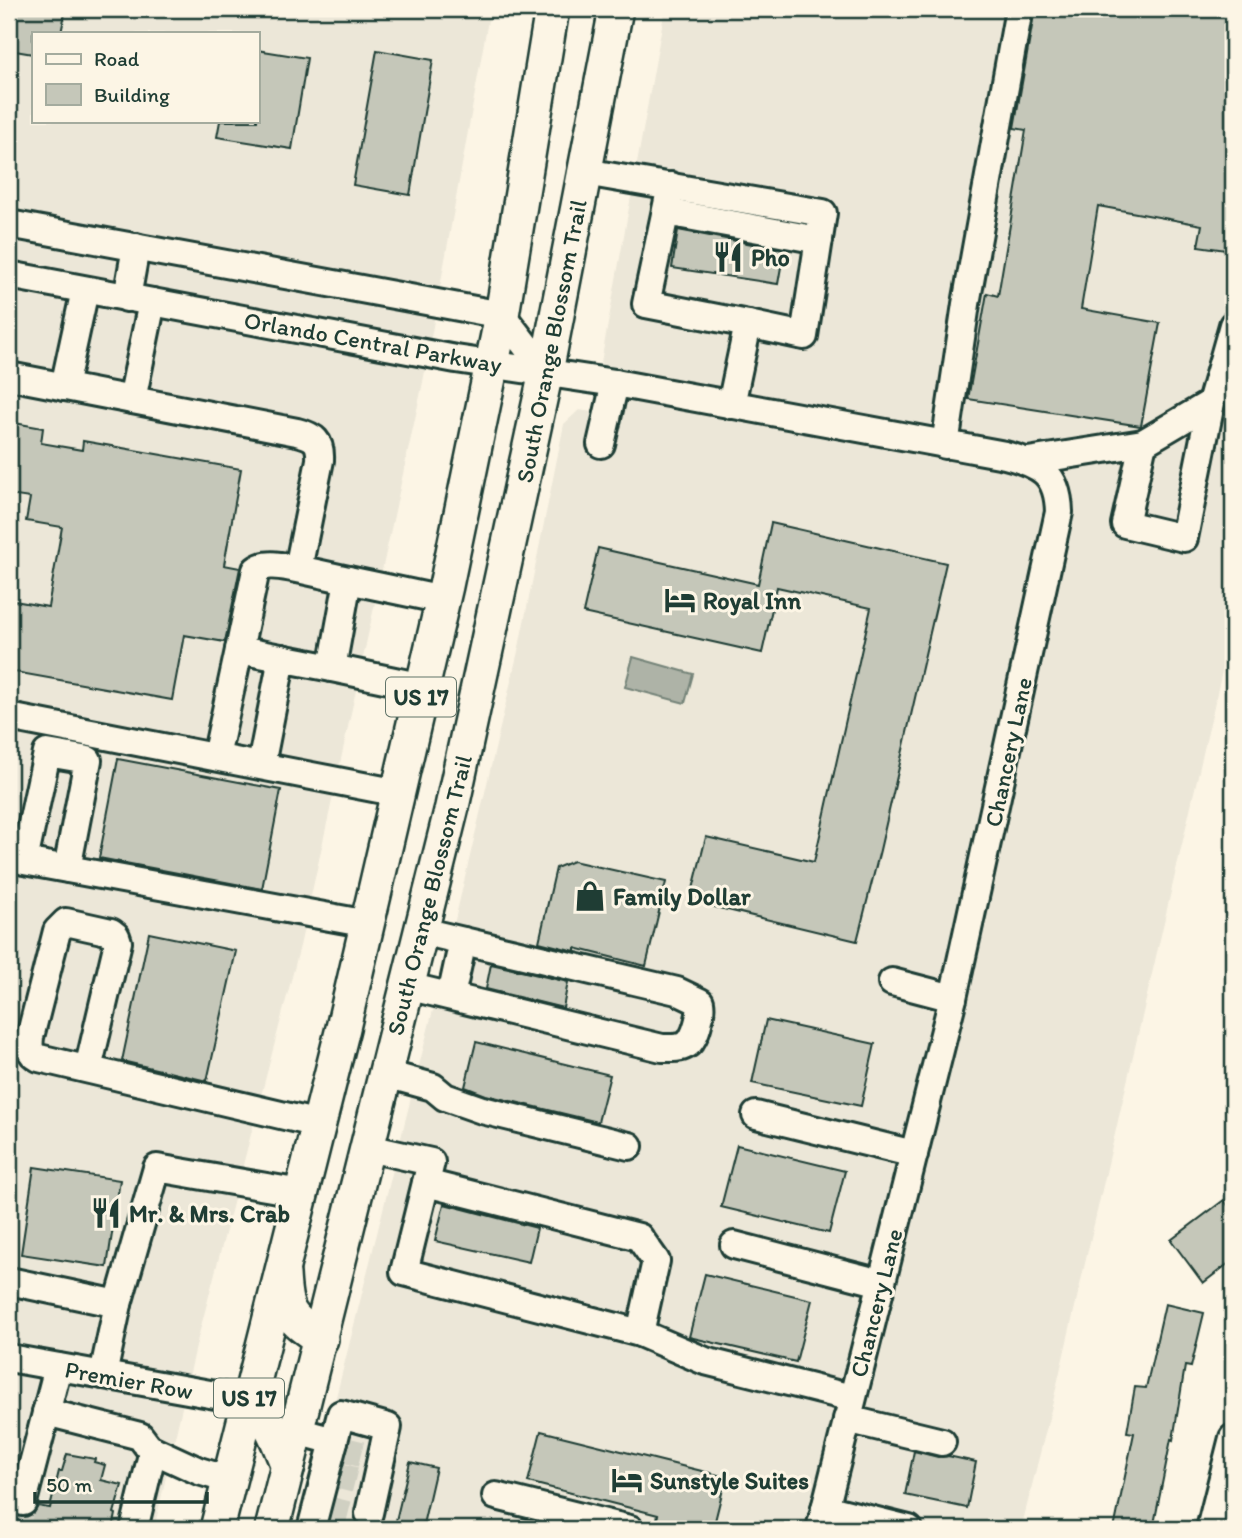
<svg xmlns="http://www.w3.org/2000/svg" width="1242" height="1538" font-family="Itim,sans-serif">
<rect width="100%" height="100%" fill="#fcf5e5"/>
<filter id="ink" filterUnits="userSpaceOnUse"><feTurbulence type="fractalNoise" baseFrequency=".0143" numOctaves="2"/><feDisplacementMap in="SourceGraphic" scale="14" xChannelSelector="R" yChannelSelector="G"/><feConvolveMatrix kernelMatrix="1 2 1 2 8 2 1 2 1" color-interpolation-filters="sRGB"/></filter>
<g filter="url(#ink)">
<!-- built -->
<g fill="#ece7d8" fill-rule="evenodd">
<path d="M 9,9 L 490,9 L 423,382 L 333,796 L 300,946 L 198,1338 L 154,1529 L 9,1529 ZM 33,33 L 257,33 L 257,121 L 33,121 Z"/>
<path d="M 665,9 L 1233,9 L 1233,624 L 1052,1406 L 1021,1529 L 303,1529 L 448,950 L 519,647 L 564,424 L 579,410 L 592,412 Z"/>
</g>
<!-- water -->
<path fill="#aeb3a7" stroke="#758479" stroke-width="2" d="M 633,657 L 693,674 L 685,703 L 625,687 Z"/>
<!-- building -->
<g fill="#c5c7b9" stroke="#1f3d34" stroke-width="2">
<path d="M 9,9 L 66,9 L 61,33 L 33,33 L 33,54 L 9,50 Z"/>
<path d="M 1035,9 L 1233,9 L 1233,251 L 1198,246 L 1202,225 L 1098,206 L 1081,309 L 1160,323 L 1141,426 L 968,399 L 987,293 L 998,296 L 1026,130 L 1014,128 Z"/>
<path d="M 257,50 L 307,58 L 292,149 L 217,137 L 220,121 L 257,121 Z"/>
<path d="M 377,50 L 433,60 L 410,195 L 353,185 Z"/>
<path d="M 678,230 L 784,250 L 778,284 L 672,268 Z"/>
<path d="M 9,422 L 43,428 L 41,443 L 82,450 L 83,441 L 241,469 L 224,565 L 240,568 L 225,642 L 184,635 L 172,700 L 9,671 L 9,600 L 48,607 L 62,527 L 26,521 L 30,498 L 9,495 Z"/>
<path d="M 771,523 L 946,563 L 880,850 L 857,941 L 690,901 L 706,837 L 814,862 L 871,608 L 777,587 L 762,653 L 583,613 L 598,548 L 758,584 Z"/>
<path d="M 118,759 L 281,790 L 262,889 L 99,858 Z"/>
<path d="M 573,861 L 666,882 L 646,966 L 575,948 L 575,951 L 539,942 L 556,868 Z"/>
<path d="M 149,933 L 236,951 L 207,1081 L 122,1061 Z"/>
<path d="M 491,964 L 568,982 L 563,1008 L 486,989 Z"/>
<path d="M 766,1020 L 875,1044 L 861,1106 L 752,1083 Z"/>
<path d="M 476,1042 L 610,1075 L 598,1122 L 486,1095 L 465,1087 Z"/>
<path d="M 737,1145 L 845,1171 L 829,1233 L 721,1207 Z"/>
<path d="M 34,1167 L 120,1180 L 107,1267 L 21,1254 Z"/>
<path d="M 1224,1200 L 1233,1213 L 1233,1260 L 1203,1283 L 1171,1240 Z"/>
<path d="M 444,1204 L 537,1228 L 529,1262 L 435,1241 Z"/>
<path d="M 705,1274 L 812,1300 L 796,1362 L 689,1337 Z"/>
<path d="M 1165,1304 L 1204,1313 L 1191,1367 L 1185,1366 L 1173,1440 L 1171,1439 L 1153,1529 L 1114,1529 L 1134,1433 L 1127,1432 L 1135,1387 L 1146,1388 Z"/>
<path d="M 541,1431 L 726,1477 L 713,1529 L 654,1529 L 658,1515 L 528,1482 Z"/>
<path d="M 914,1451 L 938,1457 L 948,1456 L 976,1462 L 967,1508 L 905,1495 Z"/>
<path d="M 67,1454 L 95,1459 L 94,1462 L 105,1465 L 101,1480 L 122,1485 L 114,1513 L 116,1514 L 113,1529 L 9,1529 L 9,1508 L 12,1514 L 20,1517 L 28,1517 L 34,1513 L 38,1506 L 50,1508 L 59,1471 L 62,1471 Z"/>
<path d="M 410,1462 L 436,1468 L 422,1529 L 394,1529 Z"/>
</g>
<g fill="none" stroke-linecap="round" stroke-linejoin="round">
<!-- minor-tunnel -->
<g stroke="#d0d0c2" stroke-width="26" stroke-dasharray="26 13" stroke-linecap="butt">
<path d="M 337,1448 L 361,1454"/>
<path d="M 331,1474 L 355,1480"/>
<path d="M 323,1508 L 367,1519"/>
<path d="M 16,1529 L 23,1502"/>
</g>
<defs>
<g id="minor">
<path d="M 585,172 L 823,213 L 804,336 L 748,324"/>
<path d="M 671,186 L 646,304 L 748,324 L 731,405"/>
<path d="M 666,212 L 819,240"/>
<path d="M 9,224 L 502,315 L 546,372"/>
<path d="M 9,275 L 456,359 L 615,383 L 1005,455 C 1040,464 1058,473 1059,512 L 953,998 L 820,1529"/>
<path d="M 127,298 L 136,247"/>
<path d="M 9,376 L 297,432 C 314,436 321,441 320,460 L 298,569 C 285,567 267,561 256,570 L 239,650 L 332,668 L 348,580 L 443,600"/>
<path d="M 64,387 L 85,290"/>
<path d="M 132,400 L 152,302"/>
<path d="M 1143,443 L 1125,524 L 1184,538 L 1211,403 L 1233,325"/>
<path d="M 601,444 L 615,383"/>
<path d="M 945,445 L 966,304 L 1019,9"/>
<path d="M 1028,461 L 1143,443 L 1211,403"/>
<path d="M 298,569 L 348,580"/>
<path d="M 332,668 L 423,687"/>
<path d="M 9,717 L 399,793"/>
<path d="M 216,757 L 239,650"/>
<path d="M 261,765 L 282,658"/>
<path d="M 67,869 L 88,760 L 47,753 L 24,861 L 368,924"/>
<path d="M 892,982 L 953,998"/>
<path d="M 407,986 L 662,1048 C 670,1048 679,1049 686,1045 C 696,1040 702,1012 700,1002 L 677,991 L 421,931"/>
<path d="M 451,996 L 463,941"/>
<path d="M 88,1069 L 118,942 L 116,936 L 111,932 L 66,922 L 57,931 L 30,1037 C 29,1047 29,1053 39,1058 L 319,1124"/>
<path d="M 386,1074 L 433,1087 L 445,1097 L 482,1110 L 629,1146"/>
<path d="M 756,1115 L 914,1154"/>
<path d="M 368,1148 L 431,1162 L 404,1272 L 640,1333 L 705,1361 L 852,1398"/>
<path d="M 426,1183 L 639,1237 L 656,1261 L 640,1333"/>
<path d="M 734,1245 L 881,1283"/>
<path d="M 9,1281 L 118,1304 L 103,1375"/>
<path d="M 118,1304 L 157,1168 L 301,1193"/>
<path d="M 9,1358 L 249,1401"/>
<path d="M 46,1412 L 140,1436 L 149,1448 L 199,1471 L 229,1480"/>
<path d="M 847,1419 L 942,1442"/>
<path d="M 297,1431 L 334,1441 L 341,1414 L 388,1427 L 369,1513"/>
<path d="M 496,1496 L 630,1529"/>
<path d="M 23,1502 L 58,1367"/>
<path d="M 825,1508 L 909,1529"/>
<path d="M 134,1529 L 153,1450"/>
<path d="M 311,1529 L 334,1441"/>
<path d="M 1210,1529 L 1233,1438"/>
</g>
<g id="major">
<path d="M 283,1274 C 285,1312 288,1318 321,1339"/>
<path d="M 249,1401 C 271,1419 277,1440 288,1466"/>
<path d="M 217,1529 L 343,1028 L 446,586 L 502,315 L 552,9"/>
<path d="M 272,1529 L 452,807 L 546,372 L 616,9"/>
</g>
</defs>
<!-- minor casing -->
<use href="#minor" stroke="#1f3d34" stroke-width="32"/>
<!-- major casing -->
<use href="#major" stroke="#1f3d34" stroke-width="38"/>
<!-- minor -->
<use href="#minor" stroke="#fcf5e5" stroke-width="26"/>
<!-- major -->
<use href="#major" stroke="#fcf5e5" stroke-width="33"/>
</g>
</g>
<!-- icons -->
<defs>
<symbol id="restaurant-bare" viewBox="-9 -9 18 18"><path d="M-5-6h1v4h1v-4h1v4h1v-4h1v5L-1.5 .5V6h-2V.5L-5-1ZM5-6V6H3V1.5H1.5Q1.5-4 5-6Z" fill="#1f3d34" stroke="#fcf5e5" stroke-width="2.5" paint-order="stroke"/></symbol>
<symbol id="hotel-bare" viewBox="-9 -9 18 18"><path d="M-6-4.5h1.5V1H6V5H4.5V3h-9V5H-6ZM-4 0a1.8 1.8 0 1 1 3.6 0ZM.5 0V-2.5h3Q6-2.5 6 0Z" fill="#1f3d34" stroke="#fcf5e5" stroke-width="2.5" paint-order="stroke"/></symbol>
<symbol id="shop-bare" viewBox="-9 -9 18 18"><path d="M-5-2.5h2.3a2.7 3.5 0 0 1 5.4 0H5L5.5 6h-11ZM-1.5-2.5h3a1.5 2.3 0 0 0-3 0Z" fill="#1f3d34" stroke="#fcf5e5" stroke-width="2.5" paint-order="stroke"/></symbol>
</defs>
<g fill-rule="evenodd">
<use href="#restaurant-bare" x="706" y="235" width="44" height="44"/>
<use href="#hotel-bare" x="658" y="578" width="44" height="44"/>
<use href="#shop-bare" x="568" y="874" width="44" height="44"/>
<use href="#restaurant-bare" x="84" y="1191" width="44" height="44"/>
<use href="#hotel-bare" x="605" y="1458" width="44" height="44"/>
</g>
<g text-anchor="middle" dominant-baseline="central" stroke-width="6" stroke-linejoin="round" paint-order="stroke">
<!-- shield labels -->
<g fill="#fcf5e5" stroke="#617469" stroke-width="2">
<rect x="386" y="677.5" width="70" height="39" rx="5"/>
<rect x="214" y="1378.5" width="70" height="39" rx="5"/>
</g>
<g font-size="23" font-weight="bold" fill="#1f3d34">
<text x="421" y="697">US 17</text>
<text x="249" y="1398">US 17</text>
</g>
<!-- poi labels -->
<g font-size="24" font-weight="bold" fill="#1f3d34" stroke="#fcf5e5" text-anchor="start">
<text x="751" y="257">Pho</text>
<text x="703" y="600">Royal Inn</text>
<text x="613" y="896">Family Dollar</text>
<text x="129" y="1213">Mr. &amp; Mrs. Crab</text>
<text x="650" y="1480">Sunstyle Suites</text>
</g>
<!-- street labels -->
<g font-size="24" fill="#1f3d34" stroke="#fcf5e5">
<text transform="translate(551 341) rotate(-79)">South Orange Blossom Trail</text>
<text transform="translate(373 342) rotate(10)">Orlando Central Parkway</text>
<text transform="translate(1008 752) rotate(-78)">Chancery Lane</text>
<text transform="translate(429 895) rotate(-76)">South Orange Blossom Trail</text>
<text transform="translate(876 1303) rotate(-76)">Chancery Lane</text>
<text transform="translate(129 1380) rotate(10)">Premier Row</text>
</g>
</g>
<!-- margin -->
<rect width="1242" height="1538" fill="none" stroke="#fcf5e5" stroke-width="35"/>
<rect x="18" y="18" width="1207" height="1503" fill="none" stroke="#1f3d34" stroke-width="2.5" filter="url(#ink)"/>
<!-- legend -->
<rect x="32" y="32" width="228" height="91" fill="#fcf5e5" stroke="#a4ab9e" stroke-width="2"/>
<rect x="46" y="54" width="35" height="10" fill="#fcf5e5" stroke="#a4ab9e" stroke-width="2"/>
<text x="94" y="66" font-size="21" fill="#1f3d34">Road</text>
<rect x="46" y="84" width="35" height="21" fill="#c5c7b9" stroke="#a4ab9e" stroke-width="2"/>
<text x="94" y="102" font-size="21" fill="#1f3d34">Building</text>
<!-- scale -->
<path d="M35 1492v10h172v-10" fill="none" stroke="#1f3d34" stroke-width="3.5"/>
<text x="46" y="1492" font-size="21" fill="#1f3d34" stroke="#fcf5e5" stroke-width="5" paint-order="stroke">50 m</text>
</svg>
